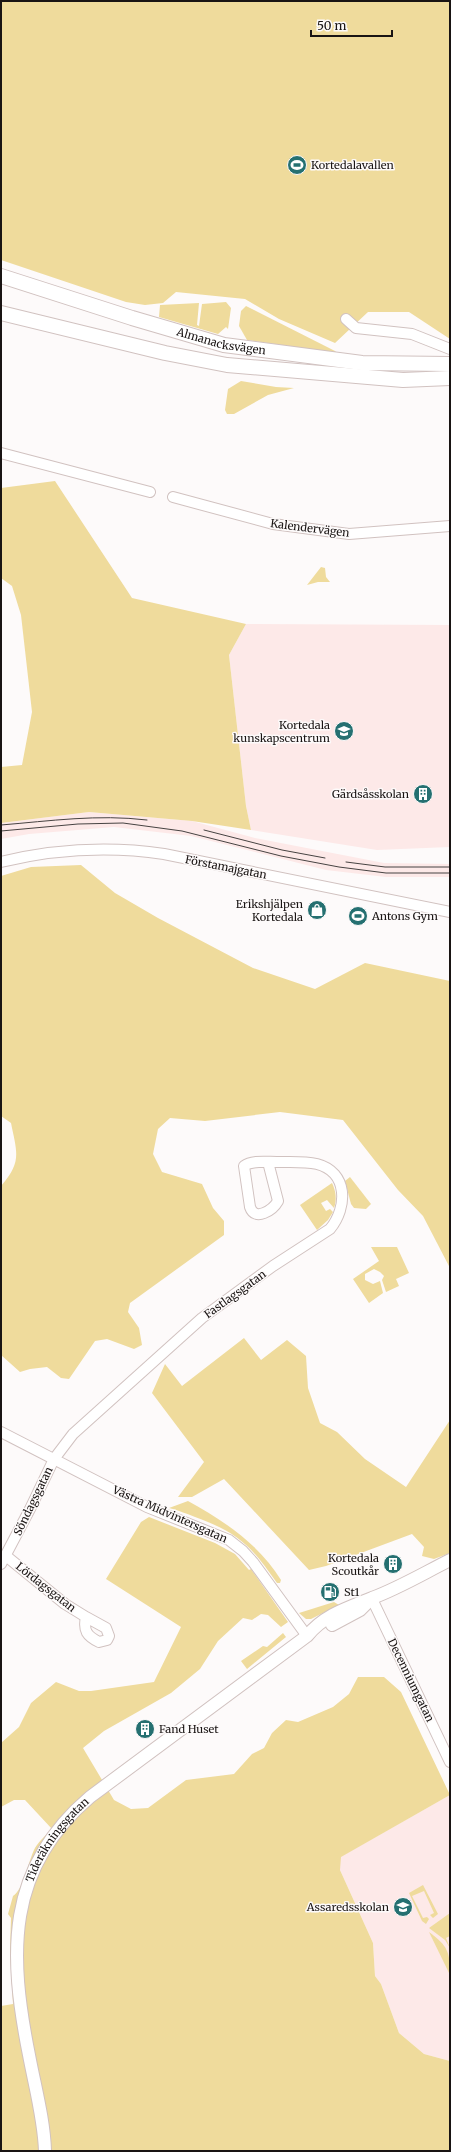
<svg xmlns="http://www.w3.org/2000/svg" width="451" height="2152" font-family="Merriweather,serif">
<rect width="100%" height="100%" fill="#fdfafa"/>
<!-- built -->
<g fill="#fde9e8">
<path d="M 246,624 L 450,625 L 450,847 L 377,850 L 251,830 L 246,806 L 229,655 Z"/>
<path d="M 89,812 L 192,821 L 255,838 L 384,863 L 450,864 L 450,877 L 386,877 L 326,870 L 191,836 L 114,827 L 29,834 L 1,839 L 1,823 Z"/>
<path d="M 450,1795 L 450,2061 L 424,2054 L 399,2033 L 381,1984 L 375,1976 L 373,1943 L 340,1870 L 340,1857 Z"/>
</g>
<!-- green -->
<g fill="#efdb9c">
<path d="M 1,1 L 450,1 L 450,339 L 409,312 L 368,312 L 335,343 L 279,319 L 245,299 L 176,292 L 163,303 L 145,305 L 126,302 L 1,260 Z"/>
<path d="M 226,302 L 231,308 L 228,329 L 226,327 L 218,334 L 159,317 L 160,305 L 199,303 L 197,325 L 199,326 L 202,304 Z"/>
<path d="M 246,306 L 335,351 L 337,353 L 247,340 L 239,326 L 241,311 Z"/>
<path d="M 241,381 L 276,387 L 294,388 L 268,395 L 234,414 L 227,414 L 225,410 L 228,389 Z"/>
<path d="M 55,481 L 132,598 L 246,624 L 229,655 L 246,806 L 251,830 L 192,821 L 89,812 L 1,823 L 1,767 L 22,765 L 32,712 L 21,615 L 12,586 L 1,578 L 1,488 Z"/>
<path d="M 321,567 L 325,568 L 326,577 L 330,582 L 318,582 L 307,585 Z"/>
<path d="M 81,865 L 115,893 L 158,918 L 253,968 L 315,989 L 365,963 L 450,981 L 450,1268 L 423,1216 L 398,1190 L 343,1120 L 280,1112 L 205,1121 L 170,1118 L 158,1129 L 153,1154 L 162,1172 L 202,1184 L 213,1208 L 224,1221 L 224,1235 L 130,1303 L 128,1312 L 139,1328 L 142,1345 L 134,1349 L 107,1339 L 95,1341 L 69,1379 L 61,1378 L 47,1367 L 30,1369 L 20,1372 L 1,1355 L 1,1186 C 22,1162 17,1153 11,1123 L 1,1116 L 1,876 L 31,867 Z"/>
<path d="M 350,1177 L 371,1204 L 366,1209 L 354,1208 L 351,1204 L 345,1181 Z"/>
<path d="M 332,1183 C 336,1191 337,1200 334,1208 L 327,1200 L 321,1203 L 326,1211 L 330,1209 L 333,1212 L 328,1220 L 317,1230 L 300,1205 Z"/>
<path d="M 371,1247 L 397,1247 L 409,1273 L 396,1279 L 399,1286 L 386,1292 L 382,1280 L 384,1276 L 380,1272 L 374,1269 L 365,1274 L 365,1280 L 373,1284 L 380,1281 L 383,1293 L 369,1303 L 353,1279 L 379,1261 Z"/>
<path d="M 244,1338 L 261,1360 L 287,1340 L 306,1356 L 308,1388 L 320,1423 L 337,1432 L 365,1459 L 406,1487 L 450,1420 L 450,1553 L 434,1559 L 422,1556 L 424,1547 L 412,1534 L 326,1566 L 309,1570 L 224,1479 L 192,1497 L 178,1497 L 204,1462 L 152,1393 L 165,1364 L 182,1386 Z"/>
<path d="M 188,1501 C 223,1520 260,1545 281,1580 L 280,1583 L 277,1583 C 251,1546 239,1533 195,1517 C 187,1514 178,1510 169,1508 Z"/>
<path d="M 149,1517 L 215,1543 L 235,1554 L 249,1570 L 251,1569 L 288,1622 L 281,1627 L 268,1615 L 261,1614 L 252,1620 L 243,1618 L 218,1641 L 200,1669 L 171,1693 L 104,1731 L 83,1748 L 114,1800 L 131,1809 L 148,1808 L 186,1780 L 234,1774 L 252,1754 L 264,1748 L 272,1733 L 286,1720 L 298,1722 L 333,1707 L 349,1694 L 358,1677 L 384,1677 L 401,1692 L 450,1795 L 341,1857 L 340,1870 L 373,1943 L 375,1976 L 381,1984 L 399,2033 L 424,2054 L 450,2061 L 450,2151 L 1,2151 L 1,2006 L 13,2004 L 10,1950 L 11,1918 L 8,1914 L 13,1896 C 24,1889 28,1861 35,1848 C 39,1841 46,1835 52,1829 L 25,1800 L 14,1800 L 1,1807 L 1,1743 L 19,1727 L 31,1703 L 56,1682 L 79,1691 L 91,1691 L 154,1682 L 181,1627 L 106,1579 L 141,1522 Z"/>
<path d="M 334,1602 L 339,1605 L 311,1619 L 306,1619 L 299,1613 Z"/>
<path d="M 283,1633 L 286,1637 L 247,1669 L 241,1661 L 263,1646 L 267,1647 Z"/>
<path d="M 423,1885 L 438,1914 L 433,1918 L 430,1915 L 434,1913 L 424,1891 L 412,1896 L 423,1918 L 427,1917 L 429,1919 L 426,1924 L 422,1921 L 409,1893 Z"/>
<path d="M 450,1913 L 450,1936 L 446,1938 L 450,1948 L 445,1940 L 429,1928 Z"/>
<path d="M 429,1932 C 448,1946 450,1952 450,1975 Z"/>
</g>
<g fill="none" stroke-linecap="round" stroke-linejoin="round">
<defs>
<g id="minor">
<path d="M 346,319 L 356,328 L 412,334 L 450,349"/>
<path d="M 1,453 L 150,492"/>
<path d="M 173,497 L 273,524 L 349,534 L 450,526"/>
<path d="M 1,862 C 55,849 109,846 164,854 L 450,912"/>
<path d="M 1,1432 L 147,1507 L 229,1540 L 243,1551 L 253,1562 L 307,1636"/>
<path d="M 6,1556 L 65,1604 L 86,1617 C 83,1631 87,1636 99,1642 L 107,1640 L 109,1636 L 106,1628 L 86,1617"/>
<path d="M 1,1564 L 30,1509 L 54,1459 L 73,1434 L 202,1318 L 273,1266 L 330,1229 C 348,1207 348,1172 317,1164 C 304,1161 290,1162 277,1162 C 266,1162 252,1160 244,1166 L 250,1207 C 255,1222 273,1210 278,1201 L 268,1162"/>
<path d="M 372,1599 L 450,1762"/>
</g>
<g id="tertiary">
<path d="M 332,1625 L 360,1610 L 368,1602"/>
<path id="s1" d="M 45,2151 C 44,2119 35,2087 29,2055 C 9,1955 5,1869 90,1797 L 307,1636 C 324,1615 347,1608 372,1598 C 399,1588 424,1573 450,1560"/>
</g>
<g id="secondary">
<path id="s2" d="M 1,276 L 132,318 L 224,345 L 362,363 L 450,364"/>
<path d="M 1,313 L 165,353 L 227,365 L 403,380 L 450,378"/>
</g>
</defs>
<!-- minor casing -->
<use href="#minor" stroke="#d1c2c0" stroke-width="12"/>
<!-- tertiary casing -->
<use href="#tertiary" stroke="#d1c2c0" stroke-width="14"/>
<!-- secondary casing -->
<use href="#secondary" stroke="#d1c2c0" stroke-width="16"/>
<!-- minor -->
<use href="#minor" stroke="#fff" stroke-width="10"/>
<!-- tertiary -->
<use href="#tertiary" stroke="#fff" stroke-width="12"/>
<!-- secondary -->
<use href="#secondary" stroke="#fff" stroke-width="14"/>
<!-- tram -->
<g stroke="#474342" stroke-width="1">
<path d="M 1,825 C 50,821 98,814 147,820"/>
<path d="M 204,830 L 282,850 L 325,858"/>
<path d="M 1,831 L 78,824 L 123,823 L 182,831 L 281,856 L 339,867 L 386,873 L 450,873"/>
<path d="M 346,862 L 385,867 L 450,867"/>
</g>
</g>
<!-- icons -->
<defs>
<symbol id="stadium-disc" viewBox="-11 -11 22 22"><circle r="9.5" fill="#257071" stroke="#fdfafa"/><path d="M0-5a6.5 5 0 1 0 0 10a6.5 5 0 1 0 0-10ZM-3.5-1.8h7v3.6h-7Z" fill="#fff"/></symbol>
<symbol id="school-disc" viewBox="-11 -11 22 22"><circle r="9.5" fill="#257071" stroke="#fdfafa"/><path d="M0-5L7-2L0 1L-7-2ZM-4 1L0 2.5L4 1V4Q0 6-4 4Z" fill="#fff"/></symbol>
<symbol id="building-disc" viewBox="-11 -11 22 22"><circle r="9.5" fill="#257071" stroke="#fdfafa"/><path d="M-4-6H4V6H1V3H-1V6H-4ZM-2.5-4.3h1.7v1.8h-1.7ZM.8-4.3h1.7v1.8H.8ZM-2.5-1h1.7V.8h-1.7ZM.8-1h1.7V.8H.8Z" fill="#fff"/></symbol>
<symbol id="shop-disc" viewBox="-11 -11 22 22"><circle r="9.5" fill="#257071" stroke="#fdfafa"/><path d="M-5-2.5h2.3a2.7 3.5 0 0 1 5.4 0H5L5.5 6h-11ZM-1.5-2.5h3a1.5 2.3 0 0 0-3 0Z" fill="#fff"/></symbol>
<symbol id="fuel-disc" viewBox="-11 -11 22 22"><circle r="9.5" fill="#257071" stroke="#fdfafa"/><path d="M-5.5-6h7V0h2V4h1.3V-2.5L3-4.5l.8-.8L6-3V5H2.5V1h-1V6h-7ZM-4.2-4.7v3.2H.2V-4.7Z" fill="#fff"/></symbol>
</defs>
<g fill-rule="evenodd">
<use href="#stadium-disc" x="286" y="154" width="22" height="22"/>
<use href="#school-disc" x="333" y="720" width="22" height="22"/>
<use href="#building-disc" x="412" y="783" width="22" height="22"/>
<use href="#shop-disc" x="306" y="899" width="22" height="22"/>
<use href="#stadium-disc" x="347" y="905" width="22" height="22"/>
<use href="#building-disc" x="382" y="1553" width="22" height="22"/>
<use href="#fuel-disc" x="319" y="1581" width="22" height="22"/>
<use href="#building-disc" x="134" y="1718" width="22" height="22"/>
<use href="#school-disc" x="392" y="1896" width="22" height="22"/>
</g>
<g text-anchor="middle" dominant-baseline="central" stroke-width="3" stroke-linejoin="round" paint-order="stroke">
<!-- poi labels -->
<g font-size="11" fill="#191413" stroke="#fdfafa" text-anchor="end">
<text x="311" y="165" text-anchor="start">Kortedalavallen</text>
<text x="330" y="725">Kortedala<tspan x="330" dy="13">kunskapscentrum</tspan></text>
<text x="409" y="794">Gärdsåsskolan</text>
<text x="303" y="904">Erikshjälpen<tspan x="303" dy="13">Kortedala</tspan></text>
<text x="372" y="916" text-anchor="start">Antons Gym</text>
<text x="379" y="1558">Kortedala<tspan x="379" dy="13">Scoutkår</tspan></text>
<text x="344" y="1592" text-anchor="start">St1</text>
<text x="159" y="1729" text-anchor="start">Fand Huset</text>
<text x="389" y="1907">Assaredsskolan</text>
</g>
<!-- street labels -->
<g font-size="11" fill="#191413" stroke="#fdfafa">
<text stroke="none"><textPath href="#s2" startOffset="230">Almanacksvägen</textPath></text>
<text transform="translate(310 528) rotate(7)">Kalendervägen</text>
<text transform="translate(226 867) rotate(11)">Förstamajgatan</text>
<text transform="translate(235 1294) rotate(-36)">Fastlagsgatan</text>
<text transform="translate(33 1501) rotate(-64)">Söndagsgatan</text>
<text transform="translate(170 1514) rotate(24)">Västra Midvintersgatan</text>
<text transform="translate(46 1587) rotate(38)">Lördagsgatan</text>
<text transform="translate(411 1680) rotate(64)">Decenniumgatan</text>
<text stroke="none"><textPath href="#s1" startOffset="324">Tideräkningsgatan</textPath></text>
</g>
</g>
<!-- border -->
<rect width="451" height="2152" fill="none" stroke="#191413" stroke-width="4"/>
<!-- scale -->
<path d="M311 30v6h81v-6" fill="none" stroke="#191413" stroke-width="2"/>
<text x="317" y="30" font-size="12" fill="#191413" stroke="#fdfafa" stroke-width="3" paint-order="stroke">50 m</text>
</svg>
